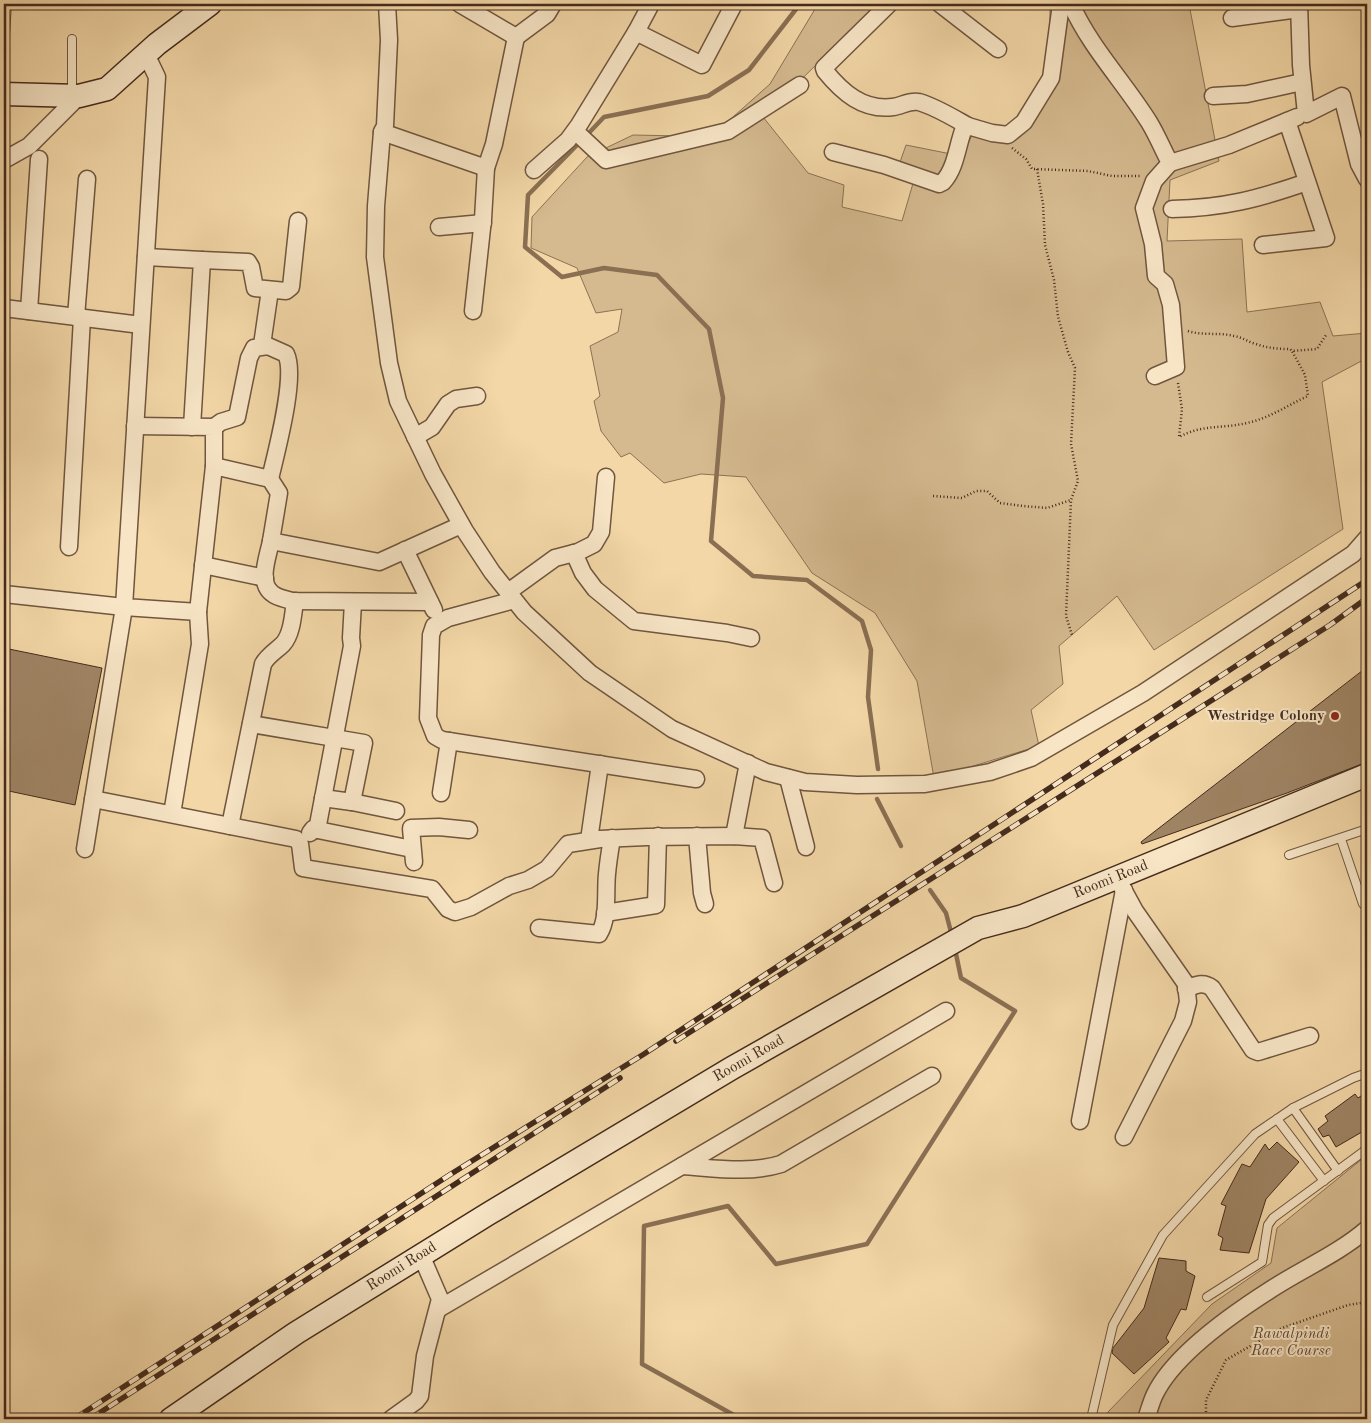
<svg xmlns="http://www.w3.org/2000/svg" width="1371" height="1423" font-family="'Old Standard TT',serif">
<rect width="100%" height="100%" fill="#f3d7a7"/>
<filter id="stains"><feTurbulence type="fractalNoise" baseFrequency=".004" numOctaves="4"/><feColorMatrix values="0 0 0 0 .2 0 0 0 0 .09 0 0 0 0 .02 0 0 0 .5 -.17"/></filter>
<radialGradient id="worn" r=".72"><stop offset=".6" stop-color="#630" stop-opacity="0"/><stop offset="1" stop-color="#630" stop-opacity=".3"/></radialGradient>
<!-- green -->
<g fill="#d5ba8f" stroke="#8c7256">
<path d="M 818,4 L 878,4 L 763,117 L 808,173 L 844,185 L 842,207 L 902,221 L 914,180 L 899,165 L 906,145 L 961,156 L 975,130 L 1010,130 L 1050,64 L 1050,10 L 1055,4 L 1189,4 L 1219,161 L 1170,180 L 1167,241 L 1242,239 L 1247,312 L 1320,302 L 1333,336 L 1367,333 L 1367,358 L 1322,382 L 1343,529 L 1154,650 L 1117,596 L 1059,646 L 1063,684 L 1031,710 L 1039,746 L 934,778 L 917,681 L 875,613 L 812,573 L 746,477 L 701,474 L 664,483 L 630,453 L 621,457 L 601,431 L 594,401 L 600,396 L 590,346 L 618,332 L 622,309 L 596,313 L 577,268 L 531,248 L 532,217 L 587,157 L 633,135 L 681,136 L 724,125 L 770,84 Z"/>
<path d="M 1367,1155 L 1367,1419 L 1107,1419 L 1108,1412 L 1212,1304 L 1271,1263 L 1277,1228 Z"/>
</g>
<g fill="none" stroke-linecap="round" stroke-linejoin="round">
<!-- stream -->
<g stroke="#8a6f53" stroke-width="4.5">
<path d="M 586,136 L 604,117 L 708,96 L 749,70 L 800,4"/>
<path d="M 580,142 L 528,195 L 525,247 L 562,277 L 604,268 L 657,275 L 709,329 L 723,398 L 711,541 L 753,576 L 807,580 L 862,621 L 871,650 L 868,697 L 878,769"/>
<path d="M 877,799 L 901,846"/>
<path d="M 930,890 L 946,913 L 952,936"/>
<path d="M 741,1419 L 642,1364 L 644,1226 L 728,1206 L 776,1264 L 867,1244 L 1015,1011 L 961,978 L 955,949"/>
</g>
</g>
<!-- building -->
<g fill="#9f8464" stroke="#442b1c">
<path d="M 4,648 L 102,668 L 75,805 L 4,790 Z"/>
<path d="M 1367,667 L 1367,762 L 1287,793 L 1142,844 L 1141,842 Z"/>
<path d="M 1367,1092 L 1367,1129 L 1336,1147 L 1329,1135 L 1323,1137 L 1318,1129 L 1328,1121 L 1325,1116 L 1355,1094 L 1358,1098 Z"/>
<path d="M 1277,1142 L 1299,1162 L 1266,1199 L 1249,1253 L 1220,1250 L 1223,1238 L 1218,1235 L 1226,1206 L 1221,1204 L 1242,1164 L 1250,1167 L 1265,1144 L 1269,1150 Z"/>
<path d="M 1159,1258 L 1186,1261 L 1186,1271 L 1195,1276 L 1186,1310 L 1181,1309 L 1166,1338 L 1169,1342 L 1134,1374 L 1112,1353 L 1113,1348 L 1144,1308 Z"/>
</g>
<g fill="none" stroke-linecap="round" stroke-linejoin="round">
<defs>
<g id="lane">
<path d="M 72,39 L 72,94"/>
<path d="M 4,50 L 7,4"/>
<path d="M 1341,839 L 1363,904 L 1367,907"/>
<path d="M 1289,855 L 1367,829"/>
<path d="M 1293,1108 L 1338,1171"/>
<path d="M 1277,1119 L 1324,1181"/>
<path d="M 1207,1297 L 1262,1262 L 1268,1225 L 1273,1218 L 1367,1149"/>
<path d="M 1091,1419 L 1113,1325 L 1163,1235 L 1255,1134 L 1293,1108 L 1353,1078 L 1367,1073"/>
</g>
<g id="street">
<path d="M 387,4 L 389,40 L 385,126 L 382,132 L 376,206 L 375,257 L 389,363 L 398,401 L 433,474 L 465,531 L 492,572 L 524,612 L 590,673 L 672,729 L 766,772 L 805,782 L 857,785 L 925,784 L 990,772 L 1031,758 L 1143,693 L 1353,554 L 1367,538"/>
<path d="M 460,4 L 516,37 L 547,14 L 553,4"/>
<path d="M 651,4 L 636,32 L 702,65 L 734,4"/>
<path d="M 889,4 L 831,61 L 824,68 L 825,71 C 842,92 863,111 893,107 C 902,106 909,100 919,102 C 936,107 952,117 968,126"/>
<path d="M 940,4 L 998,49"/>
<path d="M 1071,4 C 1090,47 1124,82 1149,122 C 1157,135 1163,150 1170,163 L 1154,181 L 1144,208 L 1153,244 L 1156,276 L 1165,284 L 1171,305 L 1176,367 L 1155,376"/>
<path d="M 1299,4 L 1301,65 L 1306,114 L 1342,96 L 1359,164 L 1367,179"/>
<path d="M 1232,18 L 1299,9"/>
<path d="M 146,54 L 157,77 L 124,607 L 198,612 L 214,466 L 270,479 L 279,493 L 271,541 L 379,562 L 461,525"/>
<path d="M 1213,96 L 1247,94 L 1302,82"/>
<path d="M 575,131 L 606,160 L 728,131 L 800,85"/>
<path d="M 382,132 L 486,168 L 494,144 L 516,37"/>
<path d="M 833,152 L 884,165 L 939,184 L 943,182 C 956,168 957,146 964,128 L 968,126 L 992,133 L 1008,135 L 1024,122 L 1051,78 L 1061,4"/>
<path d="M 4,160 L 29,146 L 79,96"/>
<path d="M 1170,163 L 1229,145 L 1297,117"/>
<path d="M 534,170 L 568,140 L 579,125 L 636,32"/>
<path d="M 1172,209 C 1224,208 1258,199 1307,182"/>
<path d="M 439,227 L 483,223"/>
<path d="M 1263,245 L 1326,238 L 1287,121"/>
<path d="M 146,257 L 202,260 L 192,427"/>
<path d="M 202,260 L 248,262 L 251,267 L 255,288 L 286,291 L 291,287 L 298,221"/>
<path d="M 4,308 L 141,325"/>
<path d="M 29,311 L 39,159"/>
<path d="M 473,311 L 483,219 L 486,168"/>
<path d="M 76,317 L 87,179"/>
<path d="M 262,345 L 270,290"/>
<path d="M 135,426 L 214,427 L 214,466"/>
<path d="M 214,427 L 221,422 L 237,417 L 249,358 L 254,348 L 268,346 L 286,354 C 297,376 276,453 270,479"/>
<path d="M 415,437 L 432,427 L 448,404 L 456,399 L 477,396"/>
<path d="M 271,541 C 268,557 257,583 273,594 C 278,598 286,599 292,601 L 430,602"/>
<path d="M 69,547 L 82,318"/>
<path d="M 405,550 L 434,610"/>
<path d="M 574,553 L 583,573 L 595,589 L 634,621 L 727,633 L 751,638"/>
<path d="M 203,565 L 265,578"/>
<path d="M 508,592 L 555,558 L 578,552 L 594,544 L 601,532 L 606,477"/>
<path d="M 4,594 L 124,607 L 85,849"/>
<path d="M 514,600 L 448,618 L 434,626 L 431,635 L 428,718 L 435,736 L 442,740 L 696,779"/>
<path d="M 251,724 L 364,743 L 352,802 L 323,798"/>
<path d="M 788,778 L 806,847"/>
<path d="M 441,793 L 449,741"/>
<path d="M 93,799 L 296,839 L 300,844 L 303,868 L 432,889 L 448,909 L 455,912 L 471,907 L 509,886 L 528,880 L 547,869 L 568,844 L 600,839 L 647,837 L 734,836 L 762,838 L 774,883"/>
<path d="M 352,802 L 396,811"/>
<path d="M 172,814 L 200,644 L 198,612"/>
<path d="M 230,826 L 263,664 C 268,655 276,651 283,644 C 292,634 293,615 295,601"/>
<path d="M 317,830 L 352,646 L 351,638 L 353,602"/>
<path d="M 310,833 L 313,829 L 412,849"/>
<path d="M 697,836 L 702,893 L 705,904"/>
<path d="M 734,836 L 748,763"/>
<path d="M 589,840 L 600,764"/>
<path d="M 414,862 L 411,828 L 439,827 L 469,830"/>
<path d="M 1117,878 L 1135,911 L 1186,984 L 1188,1002 L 1183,1021 L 1124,1137"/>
<path d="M 605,913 L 656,905 L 658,836"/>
<path d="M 539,928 L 599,934 C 609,918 605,893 607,874 C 608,862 610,850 612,838"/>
<path d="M 1186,989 C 1196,985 1203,981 1212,988 L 1253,1050 L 1258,1052 L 1310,1036"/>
<path d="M 1080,1121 L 1124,890"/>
<path d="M 682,1166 C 714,1168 749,1174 781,1164 L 932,1076"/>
<path d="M 440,1308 L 946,1011"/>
<path d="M 391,1419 L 416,1401 L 420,1396 L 425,1356 L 440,1299 L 421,1255"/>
<path d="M 1146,1419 C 1149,1411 1151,1402 1155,1394 C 1174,1355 1234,1313 1270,1290 C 1302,1269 1338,1254 1367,1229"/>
</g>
<g id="secondary">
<path d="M 4,94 L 79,96 L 107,89 L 157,44 L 210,4"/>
<path d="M 171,1419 L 296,1333 L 488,1214 L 732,1068 L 978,928 L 1023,916 L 1367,775"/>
</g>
</defs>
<!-- lane casing -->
<use href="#lane" stroke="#70563f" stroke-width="10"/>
<!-- street casing -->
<use href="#street" stroke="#70563f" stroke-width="19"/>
<!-- secondary casing -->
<use href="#secondary" stroke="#442b1c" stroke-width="25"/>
<!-- path -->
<g stroke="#442b1c" stroke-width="2.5" stroke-dasharray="1 2.5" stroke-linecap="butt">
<path d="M 1012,148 L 1026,159 L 1032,169 L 1088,171 L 1112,176 L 1141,176"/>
<path d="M 1037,169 L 1043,204 L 1045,245 L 1054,280 L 1058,317 L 1068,352 L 1075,368 L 1071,444 L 1078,481 L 1071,500 L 1066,616 L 1072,635"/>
<path d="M 1188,331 C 1203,336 1219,332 1234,336 C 1242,337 1248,342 1256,344 C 1267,348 1278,349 1290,349 L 1292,351"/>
<path d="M 1178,383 L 1182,409 L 1179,437 C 1203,424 1222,429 1247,423 C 1270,418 1288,405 1308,396 L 1305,375 L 1292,351 L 1317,349 L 1326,335"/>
<path d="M 933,496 L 962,498 L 976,491 L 987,491 L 1000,503 L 1023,506 L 1047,508 L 1071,500"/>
<path d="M 1206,1419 L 1206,1400 L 1226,1360 L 1282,1328 L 1348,1305 L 1367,1302"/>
</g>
<!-- lane -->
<use href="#lane" stroke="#f7e5c6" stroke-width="8"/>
<!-- street -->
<use href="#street" stroke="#f7e5c6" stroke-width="16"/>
<!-- secondary -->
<use href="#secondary" stroke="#f7e5c6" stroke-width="22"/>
<defs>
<g id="rail">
<path d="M 676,1041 L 1330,625 L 1367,598"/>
<path d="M 74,1419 L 451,1174 L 644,1054 L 1367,580"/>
<path d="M 90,1419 L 620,1078"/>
</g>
</defs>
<!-- rail casing -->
<use href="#rail" stroke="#442b1c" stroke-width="5.5"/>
<!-- rail -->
<use href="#rail" stroke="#f7e5c6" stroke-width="4" stroke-dasharray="11" stroke-linecap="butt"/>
</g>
<!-- markers -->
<circle fill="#8f2418" stroke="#f7e5c6" stroke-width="2" cx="1335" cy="716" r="5"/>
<g text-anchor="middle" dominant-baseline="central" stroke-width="4" stroke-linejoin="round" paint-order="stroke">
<!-- poi labels -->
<g font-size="15" font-weight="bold" fill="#442b1c" stroke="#f7e5c6" text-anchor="end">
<text x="1325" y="716">Westridge Colony</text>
</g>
<!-- street labels -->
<g font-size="15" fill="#442b1c" stroke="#f7e5c6">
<text transform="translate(1111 880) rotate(-22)">Roomi Road</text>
<text transform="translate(749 1059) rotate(-30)">Roomi Road</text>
<text transform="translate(402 1267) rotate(-32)">Roomi Road</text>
</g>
<!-- park labels -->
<g font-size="15" font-style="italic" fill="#614833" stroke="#f7e5c6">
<text x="1291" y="1334">Rawalpindi<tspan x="1291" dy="17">Race Course</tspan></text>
</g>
</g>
<!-- margin -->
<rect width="1371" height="1423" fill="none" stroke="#f3d7a7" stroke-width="20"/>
<rect x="5" y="5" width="1361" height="1413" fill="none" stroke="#442b1c" stroke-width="2.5"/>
<rect x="10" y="10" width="1351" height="1403" fill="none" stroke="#442b1c"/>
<rect width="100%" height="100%" filter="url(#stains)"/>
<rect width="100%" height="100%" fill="url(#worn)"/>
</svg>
